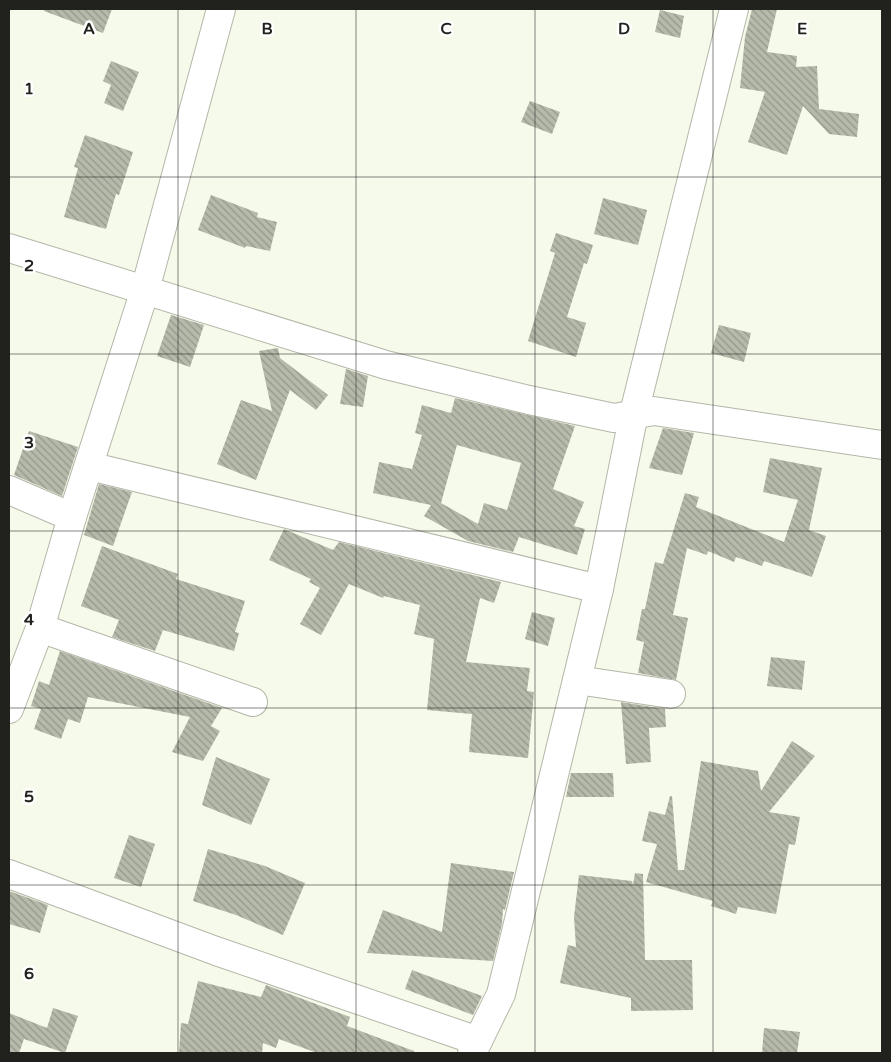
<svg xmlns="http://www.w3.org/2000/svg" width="891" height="1062" font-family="'Varela Round',sans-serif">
<defs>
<pattern id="building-back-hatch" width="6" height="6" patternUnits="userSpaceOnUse" patternTransform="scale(1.25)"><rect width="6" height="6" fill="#b6baab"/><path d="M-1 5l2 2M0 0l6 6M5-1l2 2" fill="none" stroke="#94978b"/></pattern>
</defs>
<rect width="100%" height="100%" fill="#f6faea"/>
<!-- building -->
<g fill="url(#building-back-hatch)" fill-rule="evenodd">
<path d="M 44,9 L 112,9 L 103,33 L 44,11 Z"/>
<path d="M 752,9 L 777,9 L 767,52 L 797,56 L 796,67 L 817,66 L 819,109 L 859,114 L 857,137 L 829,134 L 803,106 L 787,155 L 748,142 L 765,92 L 740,88 L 745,37 Z"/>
<path d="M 660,10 L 684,16 L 680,38 L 655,32 Z"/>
<path d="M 111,61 L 139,72 L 123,111 L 104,103 L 111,85 L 103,81 Z"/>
<path d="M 530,101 L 560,112 L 552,134 L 521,122 Z"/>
<path d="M 85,135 L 133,152 L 119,195 L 116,194 L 106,229 L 64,217 L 78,168 L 74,167 Z"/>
<path d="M 211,195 L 258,213 L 257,217 L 277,222 L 270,251 L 246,246 L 245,248 L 198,230 Z"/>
<path d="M 603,198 L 647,210 L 638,245 L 594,234 Z"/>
<path d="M 556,233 L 593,245 L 587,264 L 584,263 L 567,317 L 586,323 L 576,357 L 528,341 L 555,253 L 550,251 Z"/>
<path d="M 171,315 L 204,325 L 190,367 L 157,356 Z"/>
<path d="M 719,325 L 751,333 L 744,362 L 711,353 Z"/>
<path d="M 278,348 L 280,358 L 328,395 L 316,410 L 290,390 L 256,480 L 217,464 L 241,400 L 272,411 L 259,351 Z"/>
<path d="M 346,369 L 368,376 L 363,407 L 340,404 Z"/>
<path d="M 455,398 L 575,426 L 553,489 L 584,502 L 574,526 L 585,529 L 577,555 L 519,537 L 513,552 L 468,541 L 424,516 L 431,505 L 373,493 L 379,462 L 412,469 L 422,435 L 415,433 L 422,405 L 451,413 ZM 457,445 L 521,463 L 507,510 L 484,503 L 478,524 L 441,503 Z"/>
<path d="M 663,428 L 694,433 L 682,475 L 649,468 Z"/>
<path d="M 29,431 L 78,447 L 62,496 L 14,475 Z"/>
<path d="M 770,458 L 822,468 L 809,530 L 826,536 L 812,577 L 764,561 L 762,566 L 736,557 L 734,562 L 708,551 L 707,555 L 687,548 L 673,615 L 688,618 L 676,680 L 638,673 L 644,642 L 636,640 L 642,609 L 645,609 L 655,562 L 663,564 L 685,493 L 699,497 L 696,507 L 784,542 L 798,500 L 763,492 Z"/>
<path d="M 99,484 L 132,492 L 113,546 L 84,535 Z"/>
<path d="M 284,529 L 333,550 L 339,542 L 501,582 L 494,603 L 480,598 L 466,662 L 530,668 L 527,691 L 534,692 L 528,758 L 469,752 L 472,714 L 427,710 L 434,639 L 414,634 L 420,605 L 384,596 L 383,598 L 349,584 L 321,635 L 300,624 L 320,588 L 309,582 L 311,579 L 269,560 Z"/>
<path d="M 102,546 L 178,574 L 176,579 L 245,601 L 235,632 L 239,633 L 234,651 L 163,630 L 155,651 L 112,637 L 119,620 L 81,606 Z"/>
<path d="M 532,612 L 555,618 L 548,646 L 525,639 Z"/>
<path d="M 60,651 L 222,708 L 211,726 L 220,731 L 203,761 L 172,752 L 190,717 L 88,697 L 80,723 L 68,719 L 61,739 L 34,729 L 41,709 L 31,706 L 39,681 L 49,685 Z"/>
<path d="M 771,657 L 805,661 L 802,690 L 767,686 Z"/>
<path d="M 621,702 L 665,709 L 666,727 L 649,728 L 651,762 L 626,764 Z"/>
<path d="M 792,741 L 815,756 L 769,812 L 800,817 L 795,845 L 789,844 L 776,914 L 738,907 L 736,914 L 711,906 L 713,901 L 646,882 L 657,844 L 642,841 L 649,811 L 665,815 L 670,796 L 672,796 L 678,870 L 684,870 L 701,761 L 758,771 L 761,791 Z"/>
<path d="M 216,757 L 270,779 L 251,825 L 202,805 Z"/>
<path d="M 571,773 L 613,773 L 614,797 L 566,797 Z"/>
<path d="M 129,835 L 155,844 L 141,887 L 114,878 Z"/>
<path d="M 208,849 L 265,866 L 305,883 L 283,935 L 236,915 L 193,901 Z"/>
<path d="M 451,863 L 514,872 L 505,910 L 503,909 L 502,924 L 493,961 L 367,953 L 383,910 L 442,932 Z"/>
<path d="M 635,873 L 643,874 L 645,960 L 692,960 L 693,1010 L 631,1011 L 631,998 L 560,983 L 568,945 L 576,947 L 574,917 L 579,875 L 632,881 L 633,885 Z"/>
<path d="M 9,891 L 48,905 L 40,933 L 9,924 Z"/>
<path d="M 412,970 L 482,996 L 473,1015 L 405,989 Z"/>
<path d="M 198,981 L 261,997 L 266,985 L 350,1017 L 347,1026 L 414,1051 L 414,1053 L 317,1053 L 279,1039 L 276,1048 L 263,1043 L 262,1053 L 179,1053 L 181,1023 L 188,1024 Z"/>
<path d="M 53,1008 L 78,1016 L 65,1053 L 24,1039 L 19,1053 L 9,1053 L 9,1013 L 47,1028 Z"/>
<path d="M 764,1028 L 800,1032 L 797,1053 L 762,1053 Z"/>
</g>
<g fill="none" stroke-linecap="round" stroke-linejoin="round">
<defs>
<g id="minor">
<path d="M 9,248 L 386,365 L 529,400 L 614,418 L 654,411 L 882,445"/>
<path d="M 89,466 L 599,589"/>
<path d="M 9,490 L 72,517"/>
<path d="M 40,628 L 253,702"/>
<path d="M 577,680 L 671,694"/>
<path d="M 9,709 L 40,628 L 72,517 L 145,290 L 221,9"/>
<path d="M 9,874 L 216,951 L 478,1041"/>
<path d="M 472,1053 L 501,994 L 599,589 L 634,413 L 734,9"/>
</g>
</defs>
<!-- minor casing -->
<use href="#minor" stroke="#b3b7a9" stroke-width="30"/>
<!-- minor -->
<use href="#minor" stroke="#fff" stroke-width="28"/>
</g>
<!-- grid -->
<path fill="none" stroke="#21221d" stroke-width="1" stroke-opacity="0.55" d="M 178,9 L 178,1053M 356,9 L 356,1053M 535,9 L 535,1053M 713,9 L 713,1053M 9,177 L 882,177M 9,354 L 882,354M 9,531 L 882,531M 9,708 L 882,708M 9,885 L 882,885"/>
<g font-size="16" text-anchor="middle" font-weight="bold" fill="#21221d" stroke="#fff" stroke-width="5" stroke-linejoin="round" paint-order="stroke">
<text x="89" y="34">A</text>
<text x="267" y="34">B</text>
<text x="446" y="34">C</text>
<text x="624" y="34">D</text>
<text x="802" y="34">E</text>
<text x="29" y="94">1</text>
<text x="29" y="271">2</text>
<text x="29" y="448">3</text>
<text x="29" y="625">4</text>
<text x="29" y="802">5</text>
<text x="29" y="979">6</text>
</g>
<!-- border -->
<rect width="891" height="1062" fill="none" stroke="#21221d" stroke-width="20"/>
</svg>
